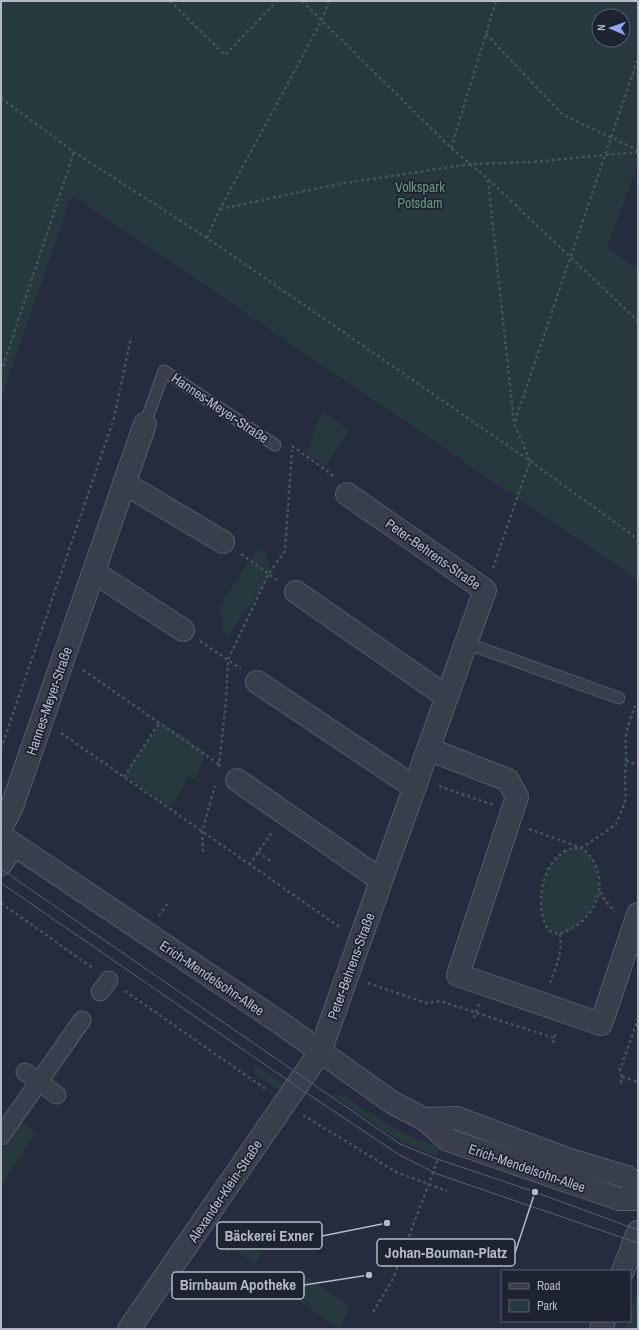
<svg xmlns="http://www.w3.org/2000/svg" width="639" height="1330" font-family="'Archivo Narrow',sans-serif">
<rect width="100%" height="100%" fill="#252c3d"/>
<!-- green -->
<g fill="#27383e" fill-rule="evenodd">
<path d="M 1,1 L 638,1 L 638,164 L 607,248 L 638,268 L 638,580 L 72,195 L 1,399 ZM 599,16 L 623,16 L 623,40 L 599,40 Z"/>
<path d="M 322,411 L 349,430 L 325,466 L 306,453 Z"/>
<path d="M 258,548 L 267,554 L 271,575 L 228,636 L 224,633 L 219,607 Z"/>
<path d="M 161,721 L 206,752 L 195,779 L 189,776 L 170,807 L 125,775 Z"/>
<path d="M 573,847 C 585,848 588,852 594,863 C 598,872 601,882 599,892 C 596,908 573,937 555,933 C 539,930 540,893 544,881 C 548,866 559,853 573,847 Z"/>
<path d="M 257,1066 L 284,1085 L 281,1091 L 255,1074 L 254,1069 Z"/>
<path d="M 329,1093 L 344,1096 L 385,1123 L 410,1136 L 440,1147 L 437,1156 L 402,1142 Z"/>
<path d="M 20,1121 L 37,1132 L 1,1186 L 1,1150 Z"/>
<path d="M 237,1231 L 241,1233 L 238,1238 L 262,1254 L 256,1264 L 231,1248 L 228,1253 L 224,1250 Z"/>
<path d="M 305,1276 L 350,1306 L 340,1329 L 292,1296 Z"/>
<path d="M 638,1291 L 638,1329 L 624,1329 L 627,1321 L 630,1321 L 630,1313 Z"/>
</g>
<g fill="none" stroke-linecap="round" stroke-linejoin="round">
<defs>
<g id="service">
<path d="M 145,424 L 164,371 L 275,445"/>
<path d="M 466,643 L 619,698"/>
</g>
<g id="pedestrian">
<path d="M 100,992 L 109,980"/>
<path d="M 25,1072 L 57,1095"/>
<path d="M 1,1136 L 82,1020"/>
</g>
<g id="minor">
<path d="M 124,483 L 223,542"/>
<path d="M 94,572 L 183,630"/>
<path d="M 296,592 L 447,697"/>
<path d="M 257,682 L 414,787"/>
<path d="M 428,749 L 508,780 L 517,797 L 458,975 L 601,1024 L 638,914"/>
<path d="M 237,780 L 381,880"/>
<path d="M 1,828 L 11,809 L 145,424"/>
<path d="M 1,836 L 279,1022 L 393,1103 L 424,1119 L 448,1140 L 619,1199 L 638,1199"/>
<path d="M 1,864 L 14,845"/>
<path d="M 424,1119 L 457,1118 L 570,1160 L 627,1177 L 638,1187"/>
<path d="M 623,1271 L 638,1232"/>
<path d="M 129,1329 L 320,1052 L 485,590 L 347,494"/>
<path d="M 601,1329 L 604,1321"/>
</g>
</defs>
<!-- service casing -->
<use href="#service" stroke="#575c6b" stroke-width="13"/>
<!-- pedestrian casing -->
<use href="#pedestrian" stroke="#575c6b" stroke-width="19"/>
<!-- minor casing -->
<use href="#minor" stroke="#575c6b" stroke-width="24"/>
<!-- path -->
<g stroke="#45555b" stroke-width="2.5" stroke-dasharray="3 3" stroke-linecap="butt">
<path d="M 170,1 L 225,55 L 277,1"/>
<path d="M 302,1 L 451,148 L 488,179 L 638,321"/>
<path d="M 486,34 L 563,115 L 638,150"/>
<path d="M 1,98 L 74,152 L 207,238 L 530,461 L 638,539"/>
<path d="M 451,148 L 496,1"/>
<path d="M 488,180 L 514,423 L 530,461 L 493,568"/>
<path d="M 220,209 L 339,184 L 470,164 L 532,162 L 638,152"/>
<path d="M 207,238 L 220,209 L 322,20 L 329,1"/>
<path d="M 1,372 L 74,152"/>
<path d="M 515,421 L 638,58"/>
<path d="M 292,446 L 334,476"/>
<path d="M 241,554 L 277,580"/>
<path d="M 200,641 L 241,669"/>
<path d="M 83,670 L 220,765"/>
<path d="M 61,733 L 341,928"/>
<path d="M 1,749 L 114,418 L 131,337"/>
<path d="M 626,761 L 638,765"/>
<path d="M 219,767 L 226,700 L 228,660 L 268,575 L 285,551 L 292,450"/>
<path d="M 124,777 L 159,723"/>
<path d="M 439,786 L 493,805"/>
<path d="M 529,829 L 582,848 C 611,872 602,914 569,930 C 564,932 560,935 554,933 C 546,931 544,921 542,914 C 538,892 545,861 567,850 C 572,847 576,849 581,848 C 584,847 614,826 616,824 C 619,817 623,808 625,801 C 627,796 625,789 625,783 C 625,773 626,763 626,753 C 626,747 625,741 626,735 C 628,725 632,715 635,706"/>
<path d="M 203,852 L 202,832 L 215,786"/>
<path d="M 258,852 L 269,860 L 270,858"/>
<path d="M 249,865 L 273,831"/>
<path d="M 600,892 L 607,903 L 615,911"/>
<path d="M 1,903 L 94,969"/>
<path d="M 159,916 L 168,903"/>
<path d="M 368,983 L 426,1003 L 440,1001 L 554,1038"/>
<path d="M 550,983 C 557,964 562,955 560,934"/>
<path d="M 125,991 L 267,1090"/>
<path d="M 474,1018 L 479,1004"/>
<path d="M 553,1043 L 556,1032"/>
<path d="M 622,1077 L 638,1082"/>
<path d="M 621,1083 L 622,1077 L 620,1070 L 638,1019"/>
<path d="M 303,1115 L 396,1172 L 447,1191"/>
<path d="M 373,1312 L 393,1279 L 438,1159"/>
</g>
<!-- service -->
<use href="#service" stroke="#393e4d" stroke-width="11"/>
<!-- pedestrian -->
<use href="#pedestrian" stroke="#393e4d" stroke-width="17"/>
<!-- minor -->
<use href="#minor" stroke="#393e4d" stroke-width="22"/>
<!-- tram -->
<g stroke="#5b6274" stroke-width="1">
<path d="M 1,869 L 400,1144 L 437,1159 L 535,1192 L 638,1230"/>
<path d="M 1,883 L 296,1086 L 398,1154 L 437,1174 L 638,1243"/>
</g>
</g>
<g text-anchor="middle" dominant-baseline="central" stroke-width="3.5" stroke-linejoin="round" paint-order="stroke">
<!-- park labels -->
<g font-size="14" fill="#6c987c" stroke="#1e2332">
<text x="420" y="187">Volkspark<tspan x="420" dy="16">Potsdam</tspan></text>
</g>
<!-- street labels -->
<g font-size="14" fill="#b4b9c8" stroke="#1e2332">
<text transform="translate(220 408) rotate(34)">Hannes-Meyer-Straße</text>
<text transform="translate(433 554) rotate(35)">Peter-Behrens-Straße</text>
<text transform="translate(49 701) rotate(-71)">Hannes-Meyer-Straße</text>
<text transform="translate(351 966) rotate(-70)">Peter-Behrens-Straße</text>
<text transform="translate(212 978) rotate(34)">Erich-Mendelsohn-Allee</text>
<text transform="translate(527 1168) rotate(19)">Erich-Mendelsohn-Allee</text>
<text transform="translate(225 1191) rotate(-56)">Alexander-Klein-Straße</text>
</g>
</g>
<!-- callouts -->
<path fill="none" stroke="#b4b9c8" stroke-width="1.5" d="M387 1223L322 1236M535 1192L515 1253M369 1275L304 1285"/>
<g fill="#b4b9c8" stroke="#1e2332" stroke-width="1.5">
<circle cx="387" cy="1223" r="4"/>
<circle cx="535" cy="1192" r="4"/>
<circle cx="369" cy="1275" r="4"/>
</g>
<g fill="#1e2332" stroke="#b4b9c8" stroke-width="1.5">
<rect x="217" y="1222" width="105" height="27" rx="4"/>
<rect x="377" y="1239" width="138" height="27" rx="4"/>
<rect x="172" y="1272" width="132" height="27" rx="4"/>
</g>
<g font-size="15" text-anchor="middle" font-weight="bold" fill="#b4b9c8">
<text x="269" y="1241">Bäckerei Exner</text>
<text x="446" y="1258">Johan-Bouman-Platz</text>
<text x="238" y="1290">Birnbaum Apotheke</text>
</g>
<!-- border -->
<rect width="639" height="1330" fill="none" stroke="#b4b9c8" stroke-width="4"/>
<!-- legend -->
<rect x="501" y="1270" width="130" height="52" fill="#1e2332" stroke="#5a5f6e"/>
<rect x="509" y="1283" width="20" height="6" fill="#393e4d" stroke="#5a5f6e"/>
<text x="537" y="1290" font-size="12" fill="#b4b9c8">Road</text>
<rect x="509" y="1300" width="20" height="12" fill="#27383e" stroke="#5a5f6e"/>
<text x="537" y="1310" font-size="12" fill="#b4b9c8">Park</text>
<!-- north arrow -->
<g transform="translate(611 28) rotate(272)"><circle r="19" fill="#1e2332" stroke="#5a5f6e"/>
<path d="M0-3L7 15L0 10L-7 15Z" fill="#8da7f4"/>
<text y="-6" font-size="11" font-weight="bold" text-anchor="middle" fill="#b4b9c8">N</text>
</g>
</svg>
